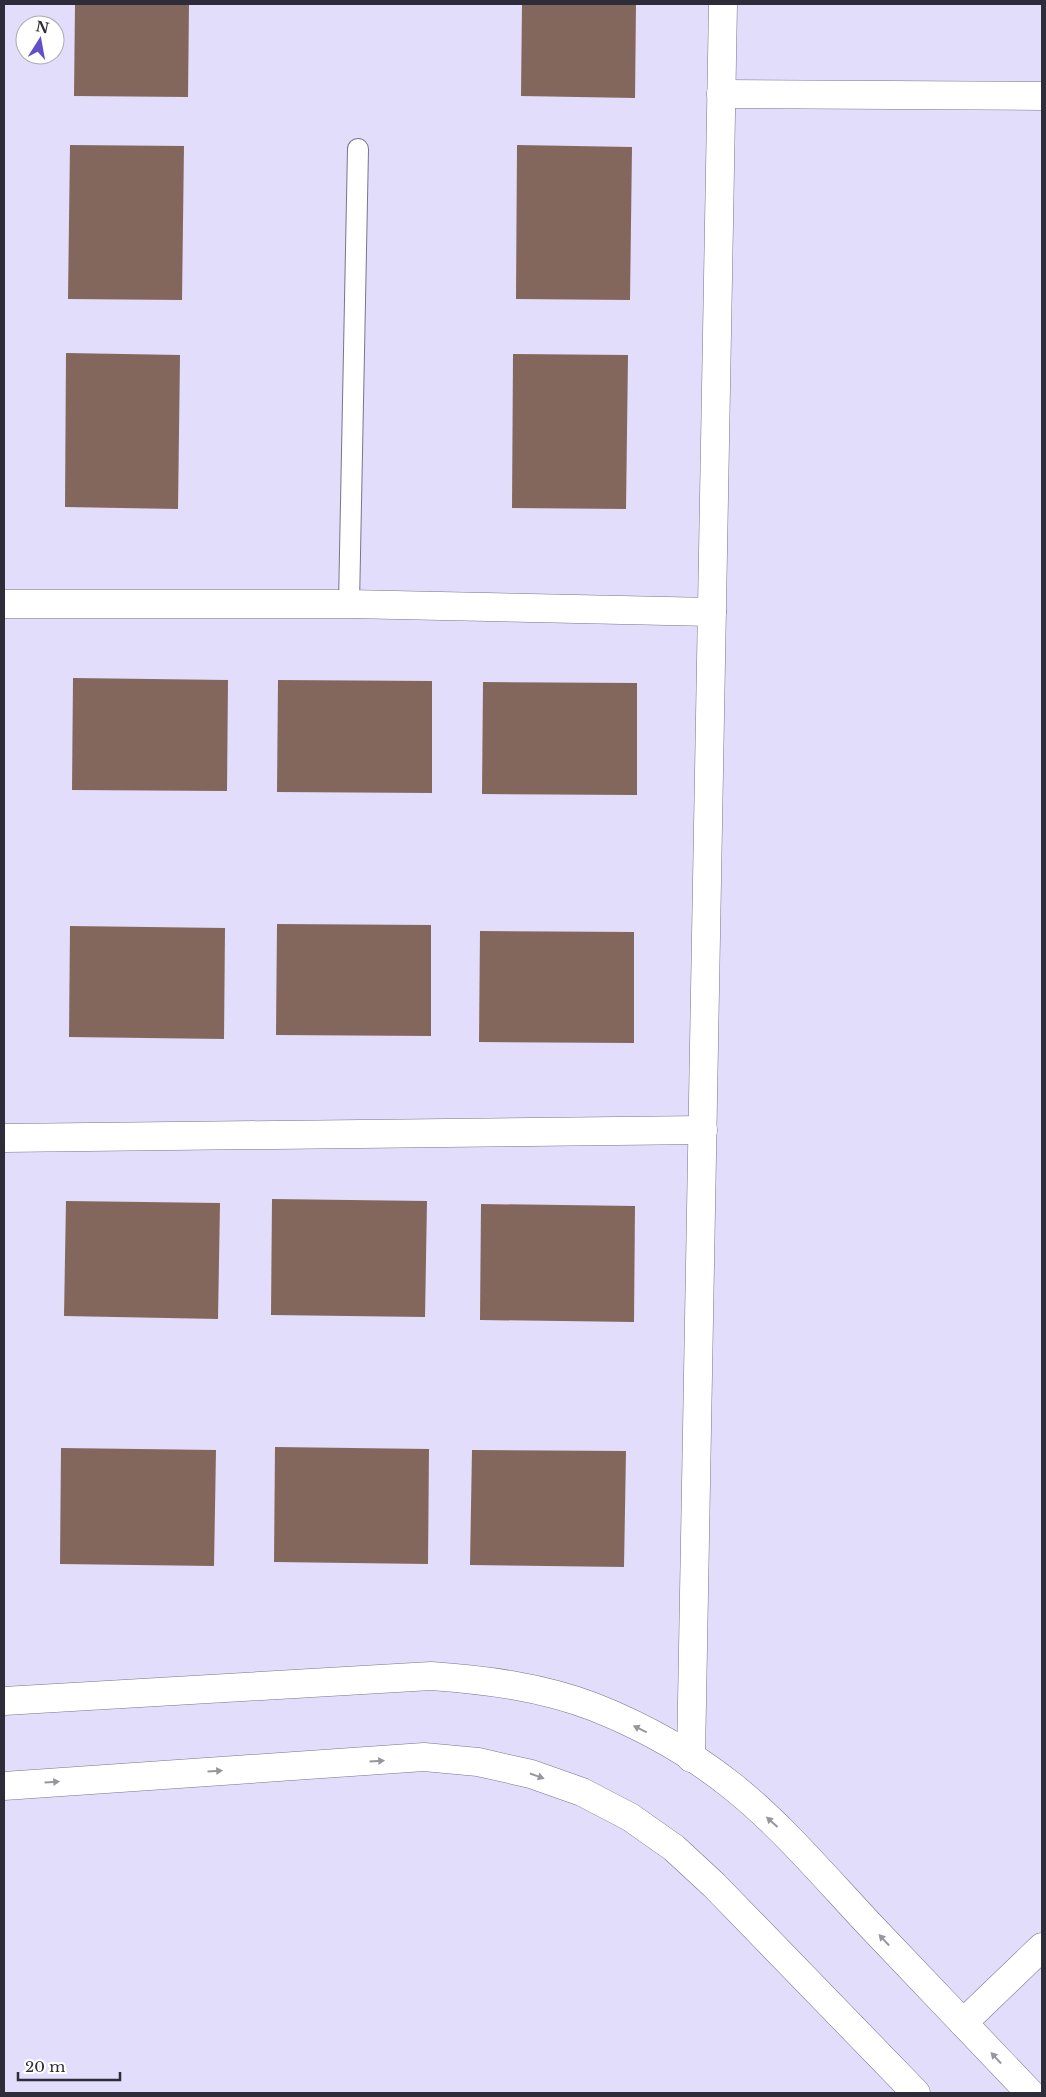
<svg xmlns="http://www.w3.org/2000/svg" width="1046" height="2097" font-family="'Libre Baskerville',serif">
<rect width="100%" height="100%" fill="#e1ddfa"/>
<!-- building -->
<g fill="#84675c">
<path d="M 75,4 L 189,4 L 188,97 L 74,96 Z"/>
<path d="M 522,4 L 636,4 L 635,98 L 521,96 Z"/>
<path d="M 70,145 L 184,146 L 182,300 L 68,299 Z"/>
<path d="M 517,145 L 632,147 L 630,300 L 516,299 Z"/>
<path d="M 66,353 L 180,355 L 178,509 L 65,507 Z"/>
<path d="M 513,354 L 628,355 L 626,509 L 512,508 Z"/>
<path d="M 73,678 L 228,680 L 227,791 L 72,790 Z"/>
<path d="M 278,680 L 432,681 L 432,793 L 277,792 Z"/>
<path d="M 483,682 L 637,683 L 637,795 L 482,794 Z"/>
<path d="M 277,924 L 431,925 L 431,1036 L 276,1035 Z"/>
<path d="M 70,926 L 225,928 L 224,1039 L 69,1037 Z"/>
<path d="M 480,931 L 634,932 L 634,1043 L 479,1042 Z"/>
<path d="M 272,1199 L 427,1201 L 425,1317 L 271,1315 Z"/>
<path d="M 66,1201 L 220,1203 L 218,1319 L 64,1316 Z"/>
<path d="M 481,1204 L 635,1206 L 634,1322 L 480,1320 Z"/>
<path d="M 275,1447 L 429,1449 L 428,1564 L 274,1562 Z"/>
<path d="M 61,1448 L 216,1450 L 214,1566 L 60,1564 Z"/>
<path d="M 472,1450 L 626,1451 L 624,1567 L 470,1565 Z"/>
</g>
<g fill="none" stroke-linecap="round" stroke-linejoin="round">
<defs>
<path id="lane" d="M 349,604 L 358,149"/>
<g id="street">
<path d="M 721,94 L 1042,96"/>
<path d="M 4,604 L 349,604 L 712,612"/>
<path d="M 4,1138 L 703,1130"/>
<path d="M 4,1701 L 431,1676 C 487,1680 542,1687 594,1707 C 642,1726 692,1754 732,1786 C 782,1826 824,1876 868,1923 C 922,1980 976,2036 1030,2093"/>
<path d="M 691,1758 L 723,4"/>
<path d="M 4,1786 L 424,1757 L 478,1762 L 531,1774 L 582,1792 L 630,1817 L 674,1848 L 714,1885 L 916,2093"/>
<path d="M 963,2023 L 1042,1947"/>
</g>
</defs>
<!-- lane casing -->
<use href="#lane" stroke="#78748e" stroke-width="22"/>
<!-- street casing -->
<use href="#street" stroke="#78748e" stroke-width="29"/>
<!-- lane -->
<use href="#lane" stroke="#fff" stroke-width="20"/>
<!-- street -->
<use href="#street" stroke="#fff" stroke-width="28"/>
</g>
<!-- one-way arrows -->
<defs><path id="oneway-solid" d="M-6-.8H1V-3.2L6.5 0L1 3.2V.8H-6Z" transform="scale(1.25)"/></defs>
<g fill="#96969c">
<use href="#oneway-solid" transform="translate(640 1729) rotate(-154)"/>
<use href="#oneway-solid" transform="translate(377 1761) rotate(-4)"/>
<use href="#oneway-solid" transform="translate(215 1771) rotate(-4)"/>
<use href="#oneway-solid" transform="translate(537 1776) rotate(19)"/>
<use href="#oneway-solid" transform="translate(52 1782) rotate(-4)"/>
<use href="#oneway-solid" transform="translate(772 1822) rotate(-138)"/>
<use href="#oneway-solid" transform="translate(884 1940) rotate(-133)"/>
<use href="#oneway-solid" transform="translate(996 2058) rotate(-133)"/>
</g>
<!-- border -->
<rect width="1046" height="2097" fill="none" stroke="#2e2c38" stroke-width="10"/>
<!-- north arrow -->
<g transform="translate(40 40) rotate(11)"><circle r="24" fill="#ffffff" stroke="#ababaf"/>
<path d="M0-4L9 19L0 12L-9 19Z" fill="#634fc8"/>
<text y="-8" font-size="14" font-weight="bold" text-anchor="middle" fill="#2e2c38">N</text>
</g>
<!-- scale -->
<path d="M18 2072v8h102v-8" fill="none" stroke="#2e2c38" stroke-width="2.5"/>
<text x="25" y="2072" font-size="15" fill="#2e2c38" stroke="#ffffff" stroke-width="4" paint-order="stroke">20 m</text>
</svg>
